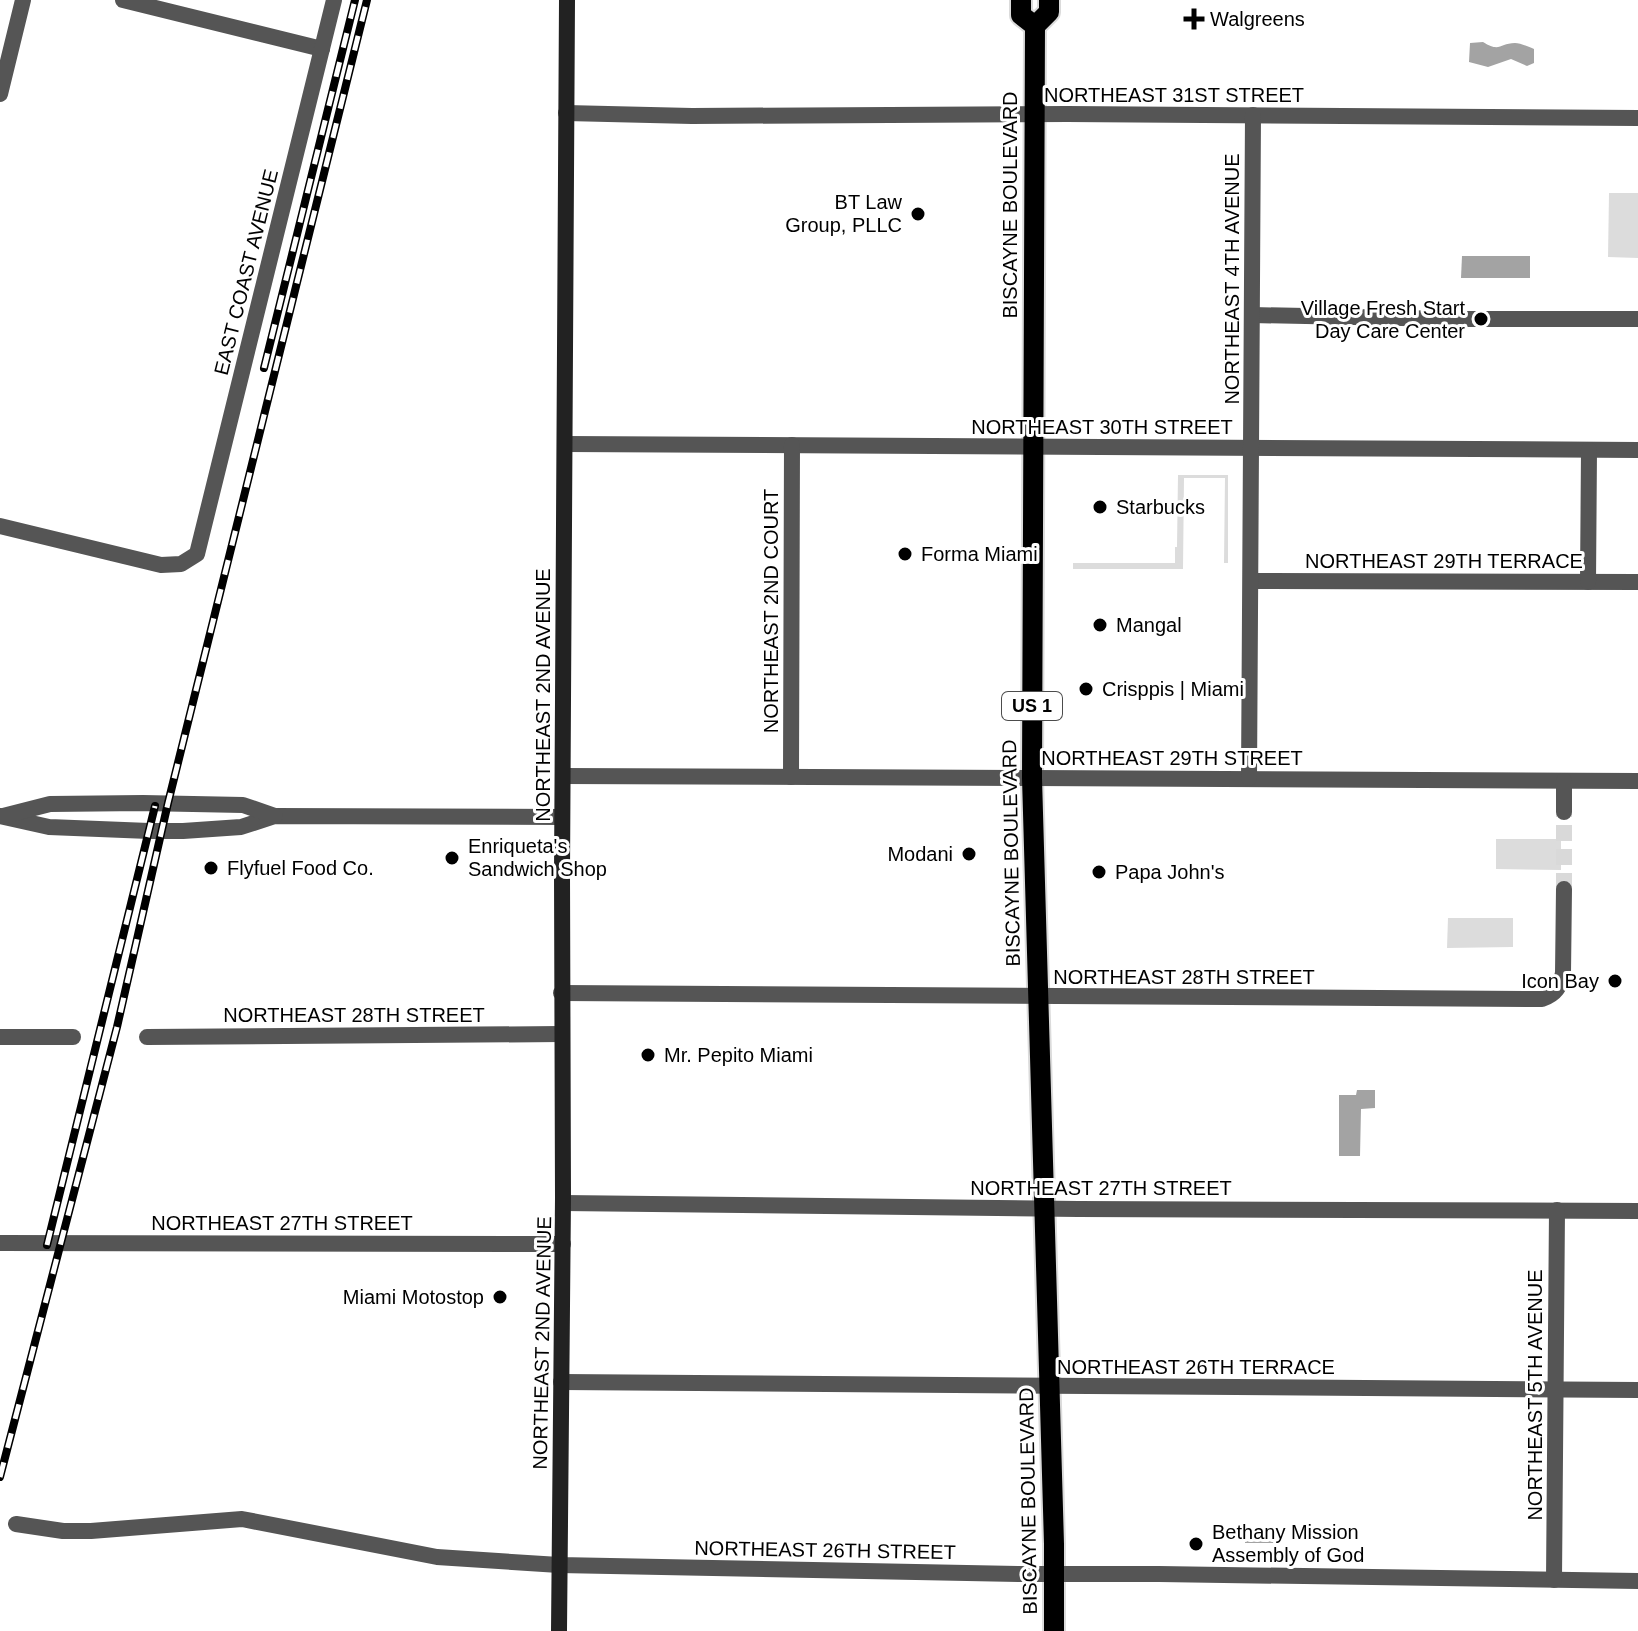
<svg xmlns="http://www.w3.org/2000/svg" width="1638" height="1631" font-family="Helvetica,sans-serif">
<rect width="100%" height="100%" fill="#fff"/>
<!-- green -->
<g fill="#dcdcdc">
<path d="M 1609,193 L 1638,193 L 1638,258 L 1608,257 Z"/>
<path d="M 1178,475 L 1228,475 L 1228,563 L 1224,563 L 1225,478 L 1184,478 L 1183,569 L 1073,569 L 1073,563 L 1175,563 L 1175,547 L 1177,547 Z"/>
<path d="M 1496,839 L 1561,839 L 1561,870 L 1496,869 Z"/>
<path d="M 1448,918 L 1513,918 L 1513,947 L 1447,948 Z"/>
</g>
<!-- water -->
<g fill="#a3a3a3">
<path d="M 1483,42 C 1500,53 1500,43 1515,43 C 1520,43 1529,47 1534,49 L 1534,63 L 1527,66 L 1511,59 L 1488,67 L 1469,62 L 1470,43 Z"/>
<path d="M 1462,256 L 1530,256 L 1530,278 L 1461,278 Z"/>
<path d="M 1357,1090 L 1375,1090 L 1375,1108 L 1361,1109 L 1360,1156 L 1339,1156 L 1339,1095 L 1356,1095 Z"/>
<path d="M 1245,1529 L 1274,1529 L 1275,1534 L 1280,1535 L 1280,1543 L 1245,1543 Z"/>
</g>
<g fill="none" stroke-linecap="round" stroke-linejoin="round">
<!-- minor-tunnel -->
<path stroke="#d9d9d9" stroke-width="16" stroke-dasharray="16 8" stroke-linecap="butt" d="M 1564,889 L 1564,812"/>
<defs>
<g id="primary">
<path d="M 1021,0 L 1021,15 L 1035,26"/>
<path d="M 1049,0 L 1049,12 L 1035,26 L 1032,778 L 1054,1544 L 1054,1631"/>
</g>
</defs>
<!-- primary casing -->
<use href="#primary" stroke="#dbdbdb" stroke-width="24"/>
<!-- minor -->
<g stroke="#555" stroke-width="16">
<path d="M 123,0 L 322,49"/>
<path d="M 0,94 L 23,0"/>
<path d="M 566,113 L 692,116 L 1067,114 L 1638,118"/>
<path d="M 1252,315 L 1449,319 L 1638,319"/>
<path d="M 565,444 L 1638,450"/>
<path d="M 0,526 L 161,565 L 181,564 L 197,554 L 334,0"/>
<path d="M 1251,581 L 1638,582"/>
<path d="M 1588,582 L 1589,450"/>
<path d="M 791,777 L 792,445"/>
<path d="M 1032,778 L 1638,781"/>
<path d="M 1249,778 L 1253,115"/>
<path d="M 1564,781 L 1564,812"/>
<path d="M 561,993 L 1542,999 C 1556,994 1560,987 1563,973 L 1564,889"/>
<path d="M 0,1037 L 73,1037"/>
<path d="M 147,1037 L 561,1034"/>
<path d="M 563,1203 L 1078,1209 L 1638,1211"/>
<path d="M 0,1243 L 563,1244"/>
<path d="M 561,1382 L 1638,1390"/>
<path d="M 16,1524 L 63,1531 L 91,1531 L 242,1519 L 437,1557 L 559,1565 L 1019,1574 L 1159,1574 L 1638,1581"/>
<path d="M 1554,1580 L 1557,1210"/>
</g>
<!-- tertiary -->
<g stroke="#555" stroke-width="16">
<path d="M 563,776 L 1032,778"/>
<path d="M 0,816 L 49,827 L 149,831 L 183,831 L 241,827 L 275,816 L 562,817"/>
<path d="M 3,816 L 50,804 L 143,803 L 243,805 L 275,816"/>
</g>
<!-- secondary -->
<path stroke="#222" stroke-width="16" d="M 559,1631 L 563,1198 L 562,874 L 567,0"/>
<!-- primary -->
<use href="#primary" stroke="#000" stroke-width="20"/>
<defs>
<g id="rail">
<path d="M 264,368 L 355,0"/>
<path d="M 47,1245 L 155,806"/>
<path d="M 0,1477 L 117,1027 L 168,803 L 367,0"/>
</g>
</defs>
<!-- rail casing -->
<use href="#rail" stroke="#000" stroke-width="8"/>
<!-- rail -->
<use href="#rail" stroke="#fff" stroke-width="5" stroke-dasharray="15" stroke-linecap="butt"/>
</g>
<!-- markers -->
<g fill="#000" stroke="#fff" stroke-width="3">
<path d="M1190 7h8v8h8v8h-8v8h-8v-8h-8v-8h8z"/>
<circle cx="918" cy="214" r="8"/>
<circle cx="1481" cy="319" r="8"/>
<circle cx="1100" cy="507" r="8"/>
<circle cx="905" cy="554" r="8"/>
<circle cx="1100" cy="625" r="8"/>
<circle cx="1086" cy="689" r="8"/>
<circle cx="969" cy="854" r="8"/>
<circle cx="452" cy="858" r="8"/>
<circle cx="211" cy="868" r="8"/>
<circle cx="1099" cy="872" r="8"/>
<circle cx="1615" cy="981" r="8"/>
<circle cx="648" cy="1055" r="8"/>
<circle cx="500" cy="1297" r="8"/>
<circle cx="1196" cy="1544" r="8"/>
</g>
<g text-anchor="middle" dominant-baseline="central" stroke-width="6" stroke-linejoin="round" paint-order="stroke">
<!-- shield labels -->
<rect fill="#fff" stroke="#4c4c4c" stroke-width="2" x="1002" y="692" width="60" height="28" rx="6"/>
<g font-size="18" font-weight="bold" fill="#000">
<text x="1032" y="706">US 1</text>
</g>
<!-- poi labels -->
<g font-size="20" fill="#000" stroke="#fff" text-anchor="start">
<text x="1210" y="19">Walgreens</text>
<text x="902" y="202" text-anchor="end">BT Law<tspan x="902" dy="23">Group, PLLC</tspan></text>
<text x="1465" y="308" text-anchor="end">Village Fresh Start<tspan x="1465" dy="23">Day Care Center</tspan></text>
<text x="1116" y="507">Starbucks</text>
<text x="921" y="554">Forma Miami</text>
<text x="1116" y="625">Mangal</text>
<text x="1102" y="689">Crisppis | Miami</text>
<text x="468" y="846">Enriqueta's<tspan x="468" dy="23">Sandwich Shop</tspan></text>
<text x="953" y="854" text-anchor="end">Modani</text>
<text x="227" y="868">Flyfuel Food Co.</text>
<text x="1115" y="872">Papa John's</text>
<text x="1599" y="981" text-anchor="end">Icon Bay</text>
<text x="664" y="1055">Mr. Pepito Miami</text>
<text x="484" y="1297" text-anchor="end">Miami Motostop</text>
<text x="1212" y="1532">Bethany Mission<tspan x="1212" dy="23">Assembly of God</tspan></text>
</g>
<!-- street labels -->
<g font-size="20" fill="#000" stroke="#fff">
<text x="1174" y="95">NORTHEAST 31ST STREET</text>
<text transform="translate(1010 205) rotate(-90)">BISCAYNE BOULEVARD</text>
<text transform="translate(246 272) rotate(-76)">EAST COAST AVENUE</text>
<text transform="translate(1232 279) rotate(-90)">NORTHEAST 4TH AVENUE</text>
<text x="1102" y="427">NORTHEAST 30TH STREET</text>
<text x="1444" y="561">NORTHEAST 29TH TERRACE</text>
<text transform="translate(771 611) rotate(-90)">NORTHEAST 2ND COURT</text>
<text transform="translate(543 695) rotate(-90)">NORTHEAST 2ND AVENUE</text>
<text x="1172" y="758">NORTHEAST 29TH STREET</text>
<text transform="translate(1011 853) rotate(-91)">BISCAYNE BOULEVARD</text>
<text x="1184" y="977">NORTHEAST 28TH STREET</text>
<text x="354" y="1015">NORTHEAST 28TH STREET</text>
<text x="1101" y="1188">NORTHEAST 27TH STREET</text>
<text x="282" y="1223">NORTHEAST 27TH STREET</text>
<text transform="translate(542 1343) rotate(-89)">NORTHEAST 2ND AVENUE</text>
<text x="1196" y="1367">NORTHEAST 26TH TERRACE</text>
<text transform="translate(1535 1395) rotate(-90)">NORTHEAST 5TH AVENUE</text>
<text transform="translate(1028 1501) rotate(-91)">BISCAYNE BOULEVARD</text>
<text transform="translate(825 1550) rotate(1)">NORTHEAST 26TH STREET</text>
</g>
</g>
</svg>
